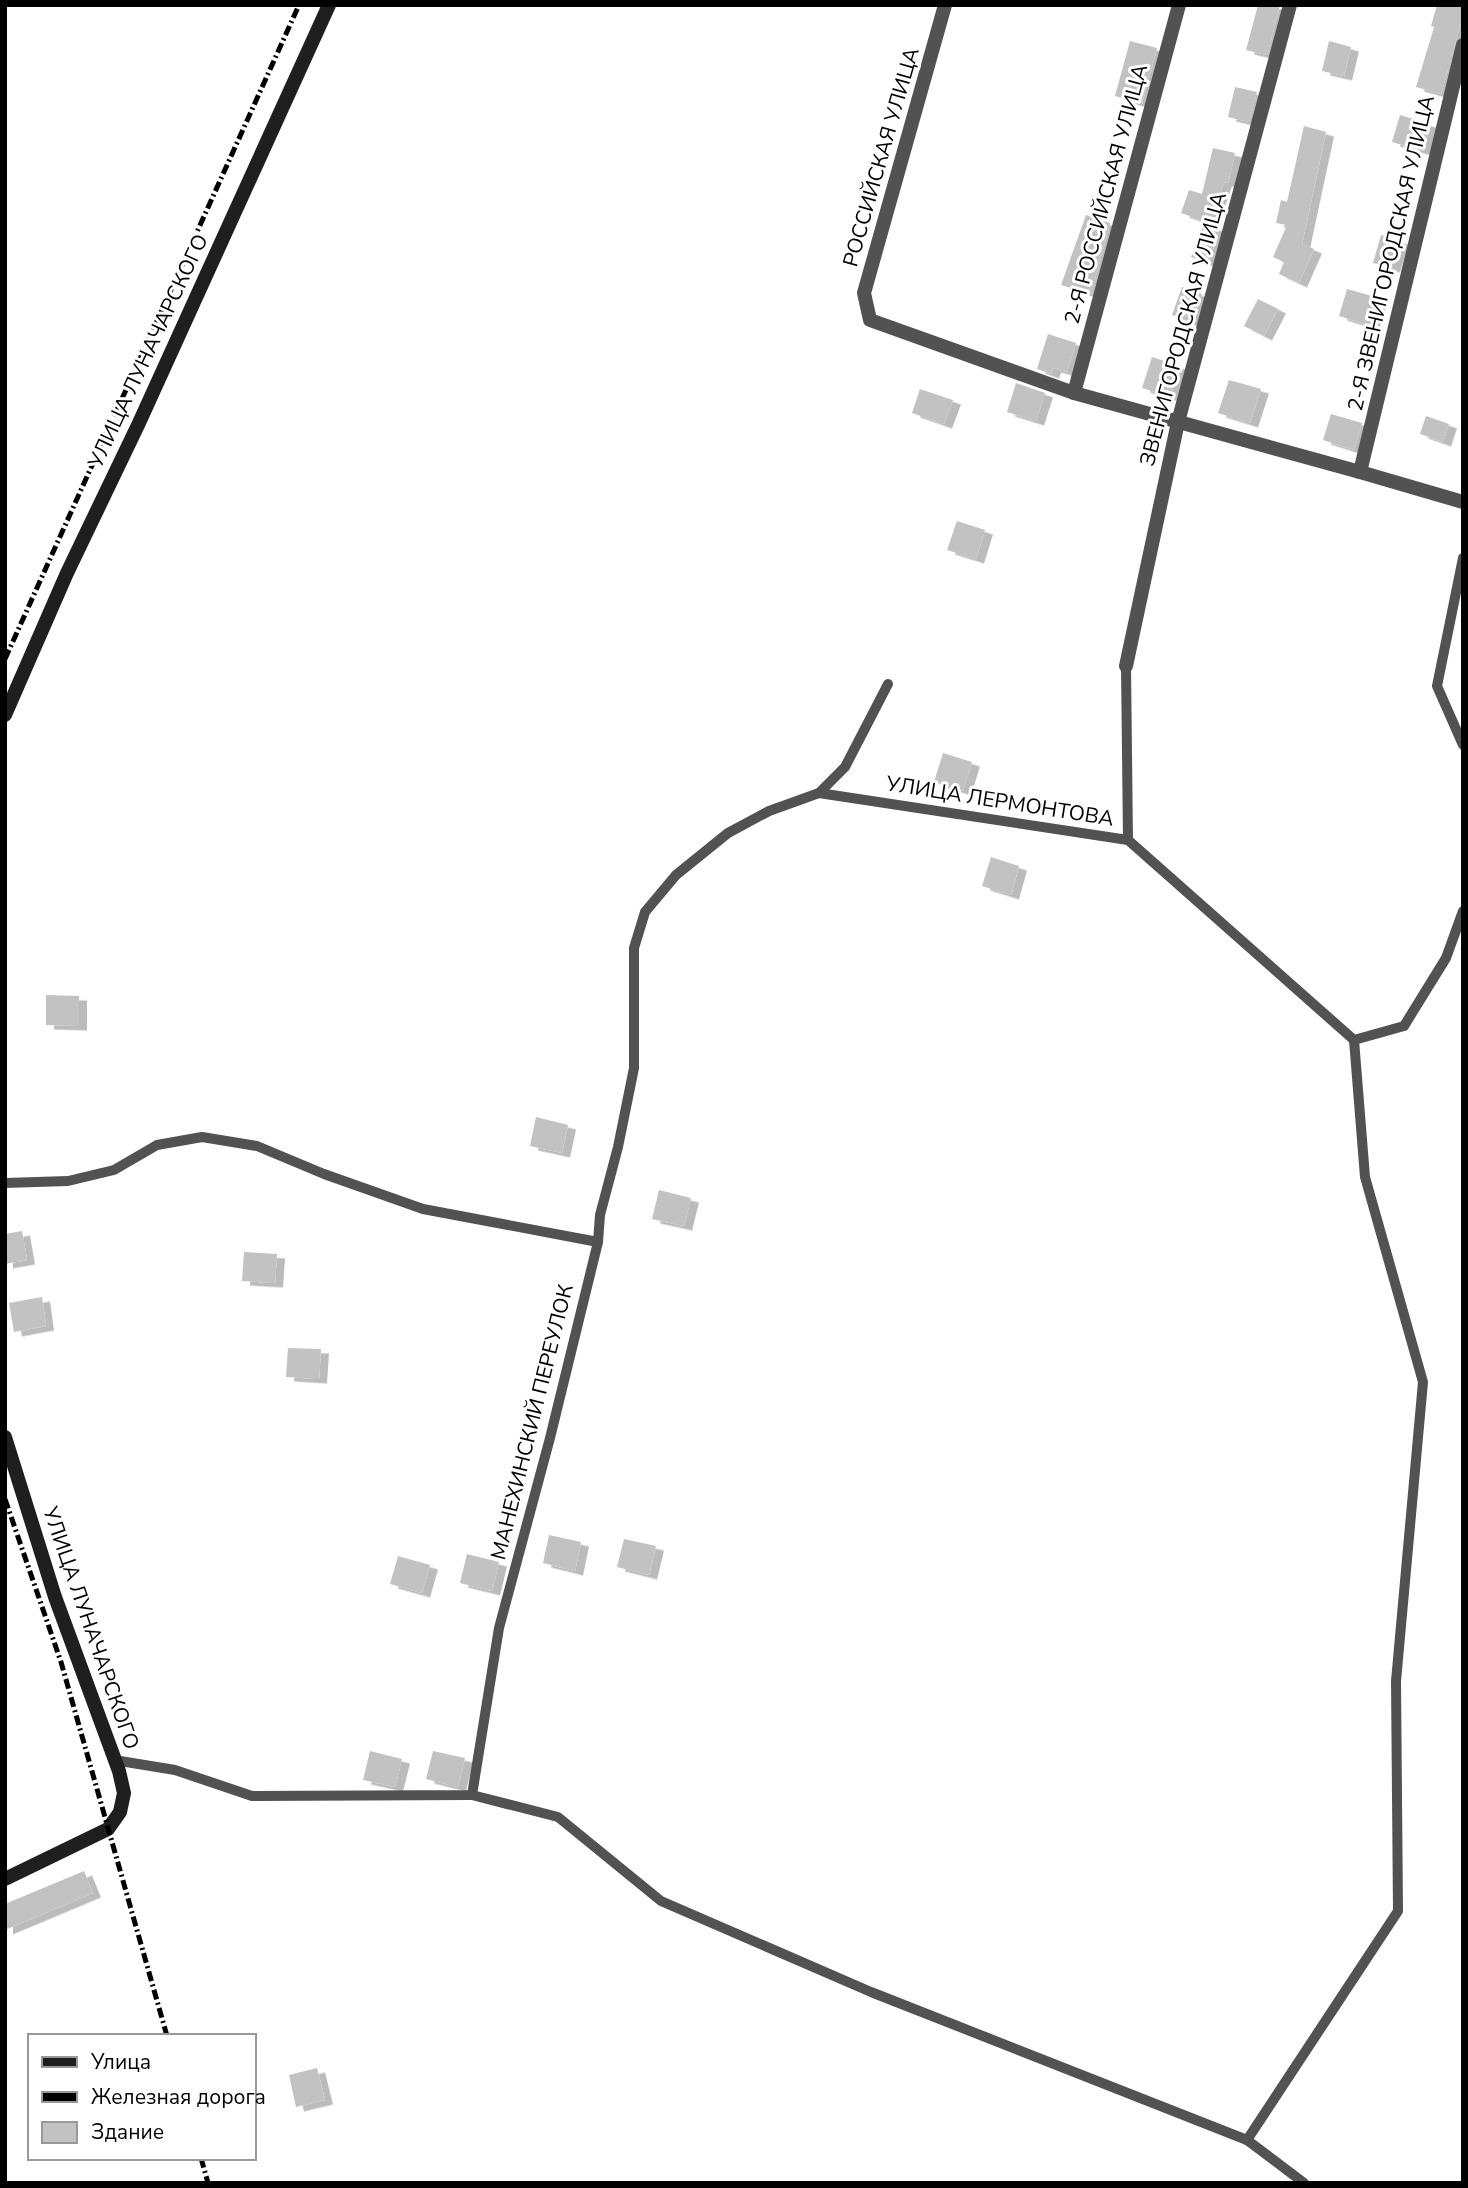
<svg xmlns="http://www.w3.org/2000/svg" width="1468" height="2188" font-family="'Nunito Sans',sans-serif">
<defs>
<filter id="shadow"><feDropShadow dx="8" dy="4.5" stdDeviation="0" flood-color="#0004"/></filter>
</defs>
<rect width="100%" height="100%" fill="#fff"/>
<!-- building -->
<g fill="#c2c2c2" filter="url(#shadow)">
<path d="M 1258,5 L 1280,5 L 1267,55 L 1246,50 Z"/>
<path d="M 1437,5 L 1463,5 L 1463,15 L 1441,94 L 1416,87 L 1434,27 L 1431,26 Z"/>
<path d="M 1130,41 L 1157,48 L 1142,104 L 1115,96 Z"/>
<path d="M 1329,41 L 1351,47 L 1344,76 L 1322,71 Z"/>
<path d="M 1235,87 L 1257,92 L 1249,122 L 1228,117 Z"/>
<path d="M 1400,115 L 1431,124 L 1423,151 L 1392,142 Z"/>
<path d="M 1304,126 L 1326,132 L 1302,244 L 1314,249 L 1299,283 L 1279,274 L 1284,262 L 1273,257 L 1287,225 L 1276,223 L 1281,200 L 1287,202 Z"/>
<path d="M 1213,148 L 1235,153 L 1228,183 L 1224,182 L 1210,223 L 1181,213 L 1189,190 L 1202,194 Z"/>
<path d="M 1086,215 L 1110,223 L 1091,294 L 1061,285 Z"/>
<path d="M 1204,223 L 1220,229 L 1208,263 L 1191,257 Z"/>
<path d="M 1381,235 L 1400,240 L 1392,268 L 1373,263 Z"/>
<path d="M 1182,287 L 1202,294 L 1193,323 L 1172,315 Z"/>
<path d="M 1347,289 L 1379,298 L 1371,326 L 1339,316 Z"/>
<path d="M 1258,299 L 1278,309 L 1264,336 L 1244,326 Z"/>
<path d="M 1048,334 L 1076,343 L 1067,372 L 1053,368 L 1051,374 L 1037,369 Z"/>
<path d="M 1152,357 L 1180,366 L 1170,397 L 1142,388 Z"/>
<path d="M 1229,380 L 1261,389 L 1250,423 L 1218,413 Z"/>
<path d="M 1016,383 L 1045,393 L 1036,421 L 1007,412 Z"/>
<path d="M 920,389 L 953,400 L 944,424 L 912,413 Z"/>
<path d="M 1331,414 L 1362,423 L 1354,450 L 1323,440 Z"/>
<path d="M 1426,416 L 1449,424 L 1443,442 L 1420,434 Z"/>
<path d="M 957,521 L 985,530 L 976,559 L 947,550 Z"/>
<path d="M 943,753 L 972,762 L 963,791 L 934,782 Z"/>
<path d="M 991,857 L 1019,866 L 1011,895 L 982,886 Z"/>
<path d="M 46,995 L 79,996 L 79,1026 L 46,1025 Z"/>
<path d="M 536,1117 L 568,1125 L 562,1153 L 530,1146 Z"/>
<path d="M 659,1190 L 691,1198 L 684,1226 L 652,1219 Z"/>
<path d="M 22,1231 L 27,1260 L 5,1264 L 5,1234 Z"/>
<path d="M 244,1252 L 277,1254 L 275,1283 L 242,1281 Z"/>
<path d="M 42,1297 L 46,1326 L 14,1332 L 9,1303 Z"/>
<path d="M 288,1348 L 321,1349 L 319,1379 L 286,1377 Z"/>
<path d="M 549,1535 L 581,1542 L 575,1571 L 543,1563 Z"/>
<path d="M 624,1539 L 656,1546 L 649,1575 L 617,1567 Z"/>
<path d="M 467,1554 L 499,1562 L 492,1591 L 460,1583 Z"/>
<path d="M 398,1556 L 430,1565 L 422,1593 L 390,1584 Z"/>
<path d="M 370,1751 L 402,1759 L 395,1787 L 363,1780 Z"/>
<path d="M 433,1751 L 465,1758 L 458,1787 L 426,1779 Z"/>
<path d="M 84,1871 L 93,1893 L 5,1930 L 5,1904 Z"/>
<path d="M 317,2068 L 325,2100 L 296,2107 L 289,2075 Z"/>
</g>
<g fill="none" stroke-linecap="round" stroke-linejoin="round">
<!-- service -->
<g stroke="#525252" stroke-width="10">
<path d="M 1463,558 L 1437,686 L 1463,745"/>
<path d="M 819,793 L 1128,840 L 1126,666"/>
<path d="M 1128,840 L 1354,1040 L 1404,1026 L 1446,958 L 1463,911"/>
<path d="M 5,1183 L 68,1181 L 114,1170 L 157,1145 L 202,1137 L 257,1146 L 324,1174 L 423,1209 L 598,1242"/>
<path d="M 114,1760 L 175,1770 L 252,1796 L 472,1795 L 499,1628 L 550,1438 L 598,1242 L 600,1215 L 618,1147 L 634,1068 L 634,948 L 645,912 L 676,875 L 728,833 L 769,811 L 819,793 L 845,767 L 888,684"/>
<path d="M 472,1795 L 558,1817 L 661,1901 L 871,1992 L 1247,2140 L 1304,2183"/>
<path d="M 1247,2140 L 1398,1911 L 1396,1681 L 1423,1382 L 1365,1177 L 1354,1040"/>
</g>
<!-- minor -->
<g stroke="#525252" stroke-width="14">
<path d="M 945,5 L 864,293 L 870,320 L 1074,393 L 1360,472 L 1463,502"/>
<path d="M 1074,393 L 1179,5"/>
<path d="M 1360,472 L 1463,45"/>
<path d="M 1126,666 L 1178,422 L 1290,5"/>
</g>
<!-- secondary -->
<g stroke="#1f1f1f" stroke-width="14">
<path d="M 5,715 L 67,573 L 139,423 L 329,5"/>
<path d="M 5,1437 L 55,1597 L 119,1771 L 124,1793 L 120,1812 L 108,1829 L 5,1879"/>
</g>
<!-- rail -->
<g stroke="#000" stroke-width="5" stroke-dasharray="10 3.5 2 3.5" stroke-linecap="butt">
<path d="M 5,659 L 299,5"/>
<path d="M 5,1499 L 61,1662 L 167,2036"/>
<path d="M 201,2158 L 208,2183"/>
</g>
</g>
<g text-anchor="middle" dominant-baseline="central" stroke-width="6" stroke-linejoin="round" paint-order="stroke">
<!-- street labels -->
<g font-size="21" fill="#000" stroke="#fff">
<text transform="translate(881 157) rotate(-74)">РОССИЙСКАЯ УЛИЦА</text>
<text transform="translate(1106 194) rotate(-75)">2-Я РОССИЙСКАЯ УЛИЦА</text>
<text transform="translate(1391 253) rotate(-77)">2-Я ЗВЕНИГОРОДСКАЯ УЛИЦА</text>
<text transform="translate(1183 329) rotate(-75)">ЗВЕНИГОРОДСКАЯ УЛИЦА</text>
<text transform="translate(148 351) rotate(-65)">УЛИЦА ЛУНАЧАРСКОГО</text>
<text transform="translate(1000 801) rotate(9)">УЛИЦА ЛЕРМОНТОВА</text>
<text transform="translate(532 1422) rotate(-76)">МАНЕХИНСКИЙ ПЕРЕУЛОК</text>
<text transform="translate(91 1628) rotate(71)">УЛИЦА ЛУНАЧАРСКОГО</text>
</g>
</g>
<!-- border -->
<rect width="1468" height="2188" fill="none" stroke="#000000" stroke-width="14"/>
<!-- legend -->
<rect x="28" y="2034" width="228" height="126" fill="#ffffff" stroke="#999999" stroke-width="2"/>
<rect x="42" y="2057" width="35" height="10" fill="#1f1f1f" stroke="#999999" stroke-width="2"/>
<text x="91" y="2069" font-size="21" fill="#000000">Улица</text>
<rect x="42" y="2092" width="35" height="10" fill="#000000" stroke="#999999" stroke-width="2"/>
<text x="91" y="2104" font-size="21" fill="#000000">Железная дорога</text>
<rect x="42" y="2122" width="35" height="21" fill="#c2c2c2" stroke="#999999" stroke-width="2"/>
<text x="91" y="2139" font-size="21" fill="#000000">Здание</text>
</svg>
